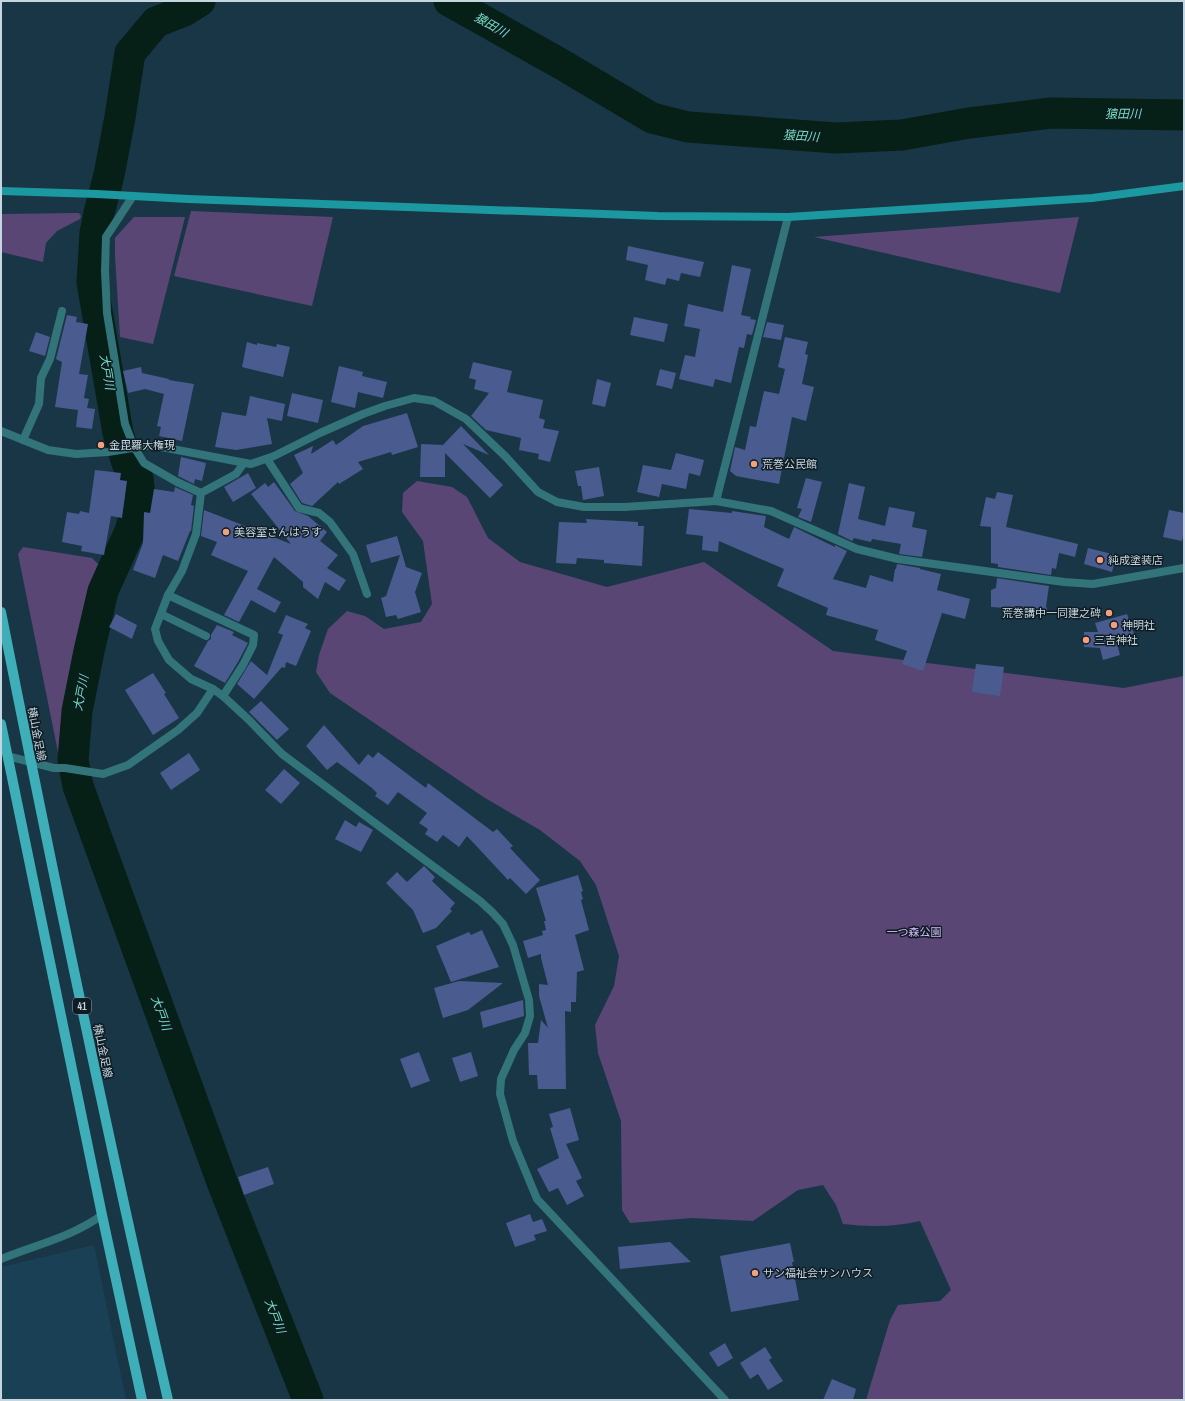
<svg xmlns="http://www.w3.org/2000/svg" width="1185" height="1401" font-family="'Archivo Narrow','Noto Sans JP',sans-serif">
<rect width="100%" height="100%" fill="#193646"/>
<!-- built -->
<path fill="#1a4055" d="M 94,1245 L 126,1400 L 2,1400 L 1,1267 Z"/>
<!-- green -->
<g fill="#5a4675">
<path d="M 191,211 L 333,217 L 312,306 L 174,276 Z"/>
<path d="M 79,213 L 81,216 L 80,219 L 57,231 L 46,243 L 43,262 L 1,252 L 1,214 Z"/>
<path d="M 134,217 L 185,217 L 153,344 L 120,337 L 115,256 L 115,238 Z"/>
<path d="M 1079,217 L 1060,293 L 814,237 Z"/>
<path d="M 417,481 L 452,487 L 467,497 L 488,538 L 520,562 L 607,587 L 704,562 L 833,651 L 1124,688 L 1184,676 L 1184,1400 L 866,1400 L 890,1320 L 898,1305 L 940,1301 L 951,1290 L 920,1221 C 895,1227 869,1227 843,1224 L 836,1205 L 823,1185 L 798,1190 L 753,1221 L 692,1218 L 630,1223 L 622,1210 L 621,1121 L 598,1053 L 595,1025 L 614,986 L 619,956 L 596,885 L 580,861 L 540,830 L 485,798 L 330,693 L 316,672 L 319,655 L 328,629 L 347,611 L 365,616 L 384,629 L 421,622 L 432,604 L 423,541 L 402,512 L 403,493 Z"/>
<path d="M 23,547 L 92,558 L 99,565 C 85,627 67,690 64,754 L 59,757 L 18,554 Z"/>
</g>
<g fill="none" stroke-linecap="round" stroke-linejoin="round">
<!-- river -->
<g stroke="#061f17" stroke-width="31">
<path d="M 200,1 L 184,11 L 156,22 L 130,53 L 120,117 L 109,175 L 99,213 L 95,233 L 92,282 L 106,363 L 118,433 L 127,463 L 138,478 L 140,497 L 130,531 L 103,591 L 89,651 L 77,711 L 73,760 L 78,786 L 222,1182 L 308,1400"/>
<path d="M 449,1 L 561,64 L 652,118 L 688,127 L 836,138 L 902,135 L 969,123 L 1051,113 L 1184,115"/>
</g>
</g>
<!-- building -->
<g fill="#4a5b90">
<path d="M 628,246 L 704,262 L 700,277 L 681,273 L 679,281 L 667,278 L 665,285 L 645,280 L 648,265 L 626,260 Z"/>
<path d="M 732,265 L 751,269 L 741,315 L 751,317 L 750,319 L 756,320 L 752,335 L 747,334 L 744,348 L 739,347 L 731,383 L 715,379 L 713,387 L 679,379 L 685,355 L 695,357 L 700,329 L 684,326 L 688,304 L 723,312 Z"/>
<path d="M 67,315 L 77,317 L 76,322 L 88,324 L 79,374 L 88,375 L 84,398 L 89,399 L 87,408 L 95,409 L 92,429 L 76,427 L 78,410 L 55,407 L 62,362 L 56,359 Z"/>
<path d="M 634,317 L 668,324 L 664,342 L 630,335 Z"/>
<path d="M 767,322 L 784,325 L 781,340 L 763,337 Z"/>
<path d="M 36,332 L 50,337 L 45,356 L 29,351 Z"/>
<path d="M 785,337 L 808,342 L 805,354 L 808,355 L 802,384 L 814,387 L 806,421 L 792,417 L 779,484 L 736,476 L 730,471 L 735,447 L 745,450 L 750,426 L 756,427 L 764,391 L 779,394 L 785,369 L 778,367 Z"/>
<path d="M 247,342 L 257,345 L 257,343 L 276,347 L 277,344 L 290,347 L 283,377 L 242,367 Z"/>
<path d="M 473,362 L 512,371 L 507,392 L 543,400 L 539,418 L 545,420 L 543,428 L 559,431 L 550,462 L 538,459 L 539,454 L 519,450 L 521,438 L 486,430 L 471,416 L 489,393 L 474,389 L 476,380 L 469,378 Z"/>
<path d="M 339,366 L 363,372 L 362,376 L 387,382 L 383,398 L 358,392 L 355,408 L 331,402 Z"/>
<path d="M 141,367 L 142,373 L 169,379 L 169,380 L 194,384 L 182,441 L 159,436 L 161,427 L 157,426 L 164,394 L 145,389 L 128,393 L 123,371 Z"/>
<path d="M 660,369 L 676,373 L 672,389 L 656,385 Z"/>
<path d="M 597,379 L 611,383 L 605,407 L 592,404 Z"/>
<path d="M 292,393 L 323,400 L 318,423 L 287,416 Z"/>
<path d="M 250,396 L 285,404 L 282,421 L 267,418 L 272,444 L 236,450 L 215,447 L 222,412 L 246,416 Z"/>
<path d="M 407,413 L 418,447 L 392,455 L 391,452 L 358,462 L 363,469 L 339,484 L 338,482 L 312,506 L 302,503 L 290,484 L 303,473 L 294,455 L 313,446 L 311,454 L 333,440 L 336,445 L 363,426 Z"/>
<path d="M 461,426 L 489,455 L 463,444 L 503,485 L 490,498 L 445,453 L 445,477 L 420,477 L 421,444 L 443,445 Z"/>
<path d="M 676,453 L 704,460 L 700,476 L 689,473 L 686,489 L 662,484 L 659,497 L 637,492 L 643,465 L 671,470 Z"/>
<path d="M 181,457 L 206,463 L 202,481 L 195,479 L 194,484 L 178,476 Z"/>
<path d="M 599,467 L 604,496 L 583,500 L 581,486 L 578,486 L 575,471 Z"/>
<path d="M 95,470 L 121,473 L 120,480 L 127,481 L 122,518 L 111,516 L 104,555 L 81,551 L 82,546 L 62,542 L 67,512 L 79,514 L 80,511 L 89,513 Z"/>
<path d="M 248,473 L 256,488 L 233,502 L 224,487 Z"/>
<path d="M 806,478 L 822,482 L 811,522 L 798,517 L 802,509 L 797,508 Z"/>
<path d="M 274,482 L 295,511 L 308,516 L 327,532 L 320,541 L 338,555 L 327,568 L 346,580 L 339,591 L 325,582 L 318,599 L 303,587 L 303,582 L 274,557 L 257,589 L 281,602 L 275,613 L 251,600 L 239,622 L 224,615 L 248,571 L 211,555 L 217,542 L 201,536 L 204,510 L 291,544 L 251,494 L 265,483 L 268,487 Z"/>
<path d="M 849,483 L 865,487 L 858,519 L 885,526 L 889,507 L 915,512 L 912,527 L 927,530 L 922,557 L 899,554 L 901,544 L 872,539 L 871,542 L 854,538 L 852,541 L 838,534 Z"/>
<path d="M 175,487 L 193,495 L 191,505 L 194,506 L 191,531 L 190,531 L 178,561 L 163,555 L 155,578 L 133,570 L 143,543 L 144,512 L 150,513 L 154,489 L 174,492 Z"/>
<path d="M 997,492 L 1013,495 L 1006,527 L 1078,544 L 1075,557 L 1059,553 L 1056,569 L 1052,568 L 1051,575 L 998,567 L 998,564 L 991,563 L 991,527 L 980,526 L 986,497 L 995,499 Z"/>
<path d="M 689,509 L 732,513 L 732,511 L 766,516 L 764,527 L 789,539 L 794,527 L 835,547 L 835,545 L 847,551 L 833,579 L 866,588 L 870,575 L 893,582 L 895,569 L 896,569 L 897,564 L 920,568 L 920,569 L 941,574 L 937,590 L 970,599 L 965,619 L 942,613 L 923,671 L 902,664 L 907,651 L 875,640 L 878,630 L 826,615 L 828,608 L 777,586 L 784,569 L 719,541 L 718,552 L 702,550 L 703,536 L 686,534 Z"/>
<path d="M 1169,510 L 1184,513 L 1184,531 L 1182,541 L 1163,537 Z"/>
<path d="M 586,519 L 638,522 L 638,526 L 644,526 L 642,566 L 604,563 L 604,560 L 577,558 L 576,564 L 556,563 L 559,522 L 587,523 Z"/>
<path d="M 397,536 L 406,567 L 422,573 L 415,592 L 421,612 L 398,619 L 396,615 L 386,617 L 381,598 L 386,596 L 400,555 L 371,563 L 366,545 Z"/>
<path d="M 1088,548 L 1116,555 L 1112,572 L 1084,564 Z"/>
<path d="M 997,578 L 1049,586 L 1046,606 L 1048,612 L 1021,619 L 1020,614 L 1005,612 L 1006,608 L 991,607 L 991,590 L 996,588 Z"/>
<path d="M 116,614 L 137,625 L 132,639 L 109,627 Z"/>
<path d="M 1127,614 L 1134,634 L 1119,638 L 1120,643 L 1117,644 L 1120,655 L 1103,660 L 1100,648 L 1084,647 L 1084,632 L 1098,632 L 1095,623 Z"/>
<path d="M 286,615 L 308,624 L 305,628 L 311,631 L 296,666 L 286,662 L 285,668 L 282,667 L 254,699 L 237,684 L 251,661 L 267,675 L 283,635 L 278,633 Z"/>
<path d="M 217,625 L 234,632 L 232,635 L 248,643 L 238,662 L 225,683 L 194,666 L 208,641 L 211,639 L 211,635 Z"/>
<path d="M 976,664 L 1004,667 L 1000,696 L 972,692 Z"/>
<path d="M 153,673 L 166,693 L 164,694 L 179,718 L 153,735 L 125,690 Z"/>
<path d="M 261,701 L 289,729 L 277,740 L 249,712 Z"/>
<path d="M 324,725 L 359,765 L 368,754 L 373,758 L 378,752 L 426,788 L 428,783 L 493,832 L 497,829 L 513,846 L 510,848 L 540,880 L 526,894 L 510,878 L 508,880 L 467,836 L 459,847 L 443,835 L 437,842 L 425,834 L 428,829 L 419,823 L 427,813 L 398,792 L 388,805 L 375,796 L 377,793 L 372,788 L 337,762 L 327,770 L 306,746 Z"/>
<path d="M 189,753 L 200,770 L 171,790 L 160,773 Z"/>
<path d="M 284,769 L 300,783 L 281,804 L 265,790 Z"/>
<path d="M 345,820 L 356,827 L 359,822 L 373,830 L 361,852 L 335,839 Z"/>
<path d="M 424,866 L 435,877 L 432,881 L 455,903 L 450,909 L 452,911 L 436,928 L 423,933 L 413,910 L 386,883 L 397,872 L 407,882 Z"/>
<path d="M 578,875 L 583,891 L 581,892 L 583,899 L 581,900 L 589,930 L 575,935 L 584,970 L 577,972 L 576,1002 L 571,1002 L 571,1012 L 565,1011 L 566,1089 L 538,1089 L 537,1075 L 529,1075 L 528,1043 L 538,1043 L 541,1020 L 548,1028 L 539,996 L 539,984 L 548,985 L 541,958 L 541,954 L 528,958 L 523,941 L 543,935 L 542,931 L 546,930 L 544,921 L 546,921 L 536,888 Z"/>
<path d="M 482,930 L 499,967 L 451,982 L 436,946 L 469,932 L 471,935 Z"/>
<path d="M 459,981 L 503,983 L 468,1010 L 443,1018 L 434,988 Z"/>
<path d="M 523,1000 L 524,1016 L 483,1028 L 480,1012 Z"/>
<path d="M 419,1052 L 430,1081 L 411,1088 L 400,1059 Z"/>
<path d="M 471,1052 L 478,1076 L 460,1082 L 452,1058 Z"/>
<path d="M 570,1108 L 579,1140 L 566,1144 L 582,1178 L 576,1181 L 584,1196 L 567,1205 L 558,1188 L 549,1192 L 537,1169 L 559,1158 L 550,1128 L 553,1127 L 549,1114 Z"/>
<path d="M 268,1167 L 274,1184 L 244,1195 L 238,1177 Z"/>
<path d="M 530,1214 L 533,1222 L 542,1219 L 547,1231 L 534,1235 L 536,1240 L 515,1247 L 506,1223 Z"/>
<path d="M 670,1242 L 691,1262 L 620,1269 L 618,1247 Z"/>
<path d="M 790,1243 L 794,1262 L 792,1262 L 799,1300 L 731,1312 L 720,1256 Z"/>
<path d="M 725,1343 L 733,1358 L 718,1367 L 709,1353 Z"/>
<path d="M 765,1347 L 772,1358 L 769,1360 L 783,1381 L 768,1390 L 758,1374 L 750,1379 L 740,1363 Z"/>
<path d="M 832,1379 L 856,1389 L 853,1400 L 823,1400 Z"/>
</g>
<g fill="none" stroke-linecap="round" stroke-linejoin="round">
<!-- street -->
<g stroke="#327479" stroke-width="8">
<path d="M 133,196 L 106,237 L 105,271 L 107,313 L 125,424 L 134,447 L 144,463 L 177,482 L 201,493"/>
<path d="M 1,431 L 48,450 L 76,454 L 108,452 L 151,445 L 251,464 L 274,456 L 320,433 L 363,414 L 385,406 L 414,398 L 434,401 L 466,419 L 505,456 L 538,492 L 557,502 L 584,507 L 624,507 L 716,501 L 771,511 L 857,549 L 898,559 L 1064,582 L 1093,584 L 1184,568"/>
<path d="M 23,440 L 39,404 L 41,378 L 50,359 L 62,311"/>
<path d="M 267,459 L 299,508 L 319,513 L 330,522 L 353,554 L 367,594"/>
<path d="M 244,463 L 236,474 L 201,493 L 196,534 L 182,571 L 168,595 L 155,629 L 158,641 L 169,660 L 191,679 L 213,689 L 223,696 L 249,720 L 282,754 L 480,901 L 492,912 L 503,924 L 513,945 L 529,1000 L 530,1016 L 525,1033 L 514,1050 L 501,1079 L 500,1094 L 513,1141 L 537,1199 L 725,1400"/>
<path d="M 716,501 L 788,217"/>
<path d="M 168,595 L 254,635 L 253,645 L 243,665 L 223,696"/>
<path d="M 161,614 L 206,636"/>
<path d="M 7,756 L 54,768 L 65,768 L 103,774 L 128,765 L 178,730 L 197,713 L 213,689"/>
<path d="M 1,1259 C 35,1245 72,1237 102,1215"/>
</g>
<!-- secondary -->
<path stroke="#1b98a0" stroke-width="8" d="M 1,191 L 97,194 L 188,199 L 658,216 L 788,217 L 1092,198 L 1184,186"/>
<!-- primary -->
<g stroke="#3eafb8" stroke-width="10">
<path d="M 1,612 C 53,875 108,1138 168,1400"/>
<path d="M 1,724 L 102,1215 L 142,1400"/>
</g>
</g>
<!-- markers -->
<g fill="#f2a17e" stroke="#0f1c23" stroke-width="1.5">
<circle cx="101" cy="445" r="4"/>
<circle cx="754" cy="464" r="4"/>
<circle cx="226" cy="532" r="4"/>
<circle cx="1100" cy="560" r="4"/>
<circle cx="1109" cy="613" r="4"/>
<circle cx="1114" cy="625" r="4"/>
<circle cx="1086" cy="640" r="4"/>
<circle cx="755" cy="1273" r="4"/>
</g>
<g text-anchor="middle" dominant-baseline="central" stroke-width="3" stroke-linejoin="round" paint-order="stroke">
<!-- shield labels -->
<rect fill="#0f1c23" stroke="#8f9ea8" stroke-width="1" x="73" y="998" width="18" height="16" rx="3"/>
<g font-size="10" font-weight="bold" fill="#c6d6e1">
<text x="82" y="1006">41</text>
</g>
<!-- poi labels -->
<g font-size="11" fill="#c6d6e1" stroke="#0f1c23" text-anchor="start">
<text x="109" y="445">金毘羅大権現</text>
<text x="762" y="464">荒巻公民館</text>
<text x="234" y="532">美容室さんはうす</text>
<text x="1108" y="560">純成塗装店</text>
<text x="1101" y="613" text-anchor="end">荒巻講中一同建之碑</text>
<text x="1122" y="625">神明社</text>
<text x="1094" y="640">三吉神社</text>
<text x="763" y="1273">サン福祉会サンハウス</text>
</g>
<!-- street labels -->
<g font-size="11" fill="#c6d6e1" stroke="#0f1c23">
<text transform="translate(37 734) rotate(79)">横山金足線</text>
<text transform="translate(103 1051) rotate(78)">横山金足線</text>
</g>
<!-- park labels -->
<g font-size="11" fill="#d4b9fb" stroke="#0f1c23">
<text x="914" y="932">一つ森公園</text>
</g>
<!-- water labels -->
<g font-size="12" font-style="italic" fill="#73e3bd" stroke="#0f1c23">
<text transform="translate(491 25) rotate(30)">猿田川</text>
<text x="1123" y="114">猿田川</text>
<text transform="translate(801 136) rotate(4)">猿田川</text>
<text transform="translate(107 372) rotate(80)">大戸川</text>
<text transform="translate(81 693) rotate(-79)">大戸川</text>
<text transform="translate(161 1013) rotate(70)">大戸川</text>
<text transform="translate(275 1316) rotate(69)">大戸川</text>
</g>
</g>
<!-- border -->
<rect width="1185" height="1401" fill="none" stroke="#c6d6e1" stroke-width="4"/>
</svg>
